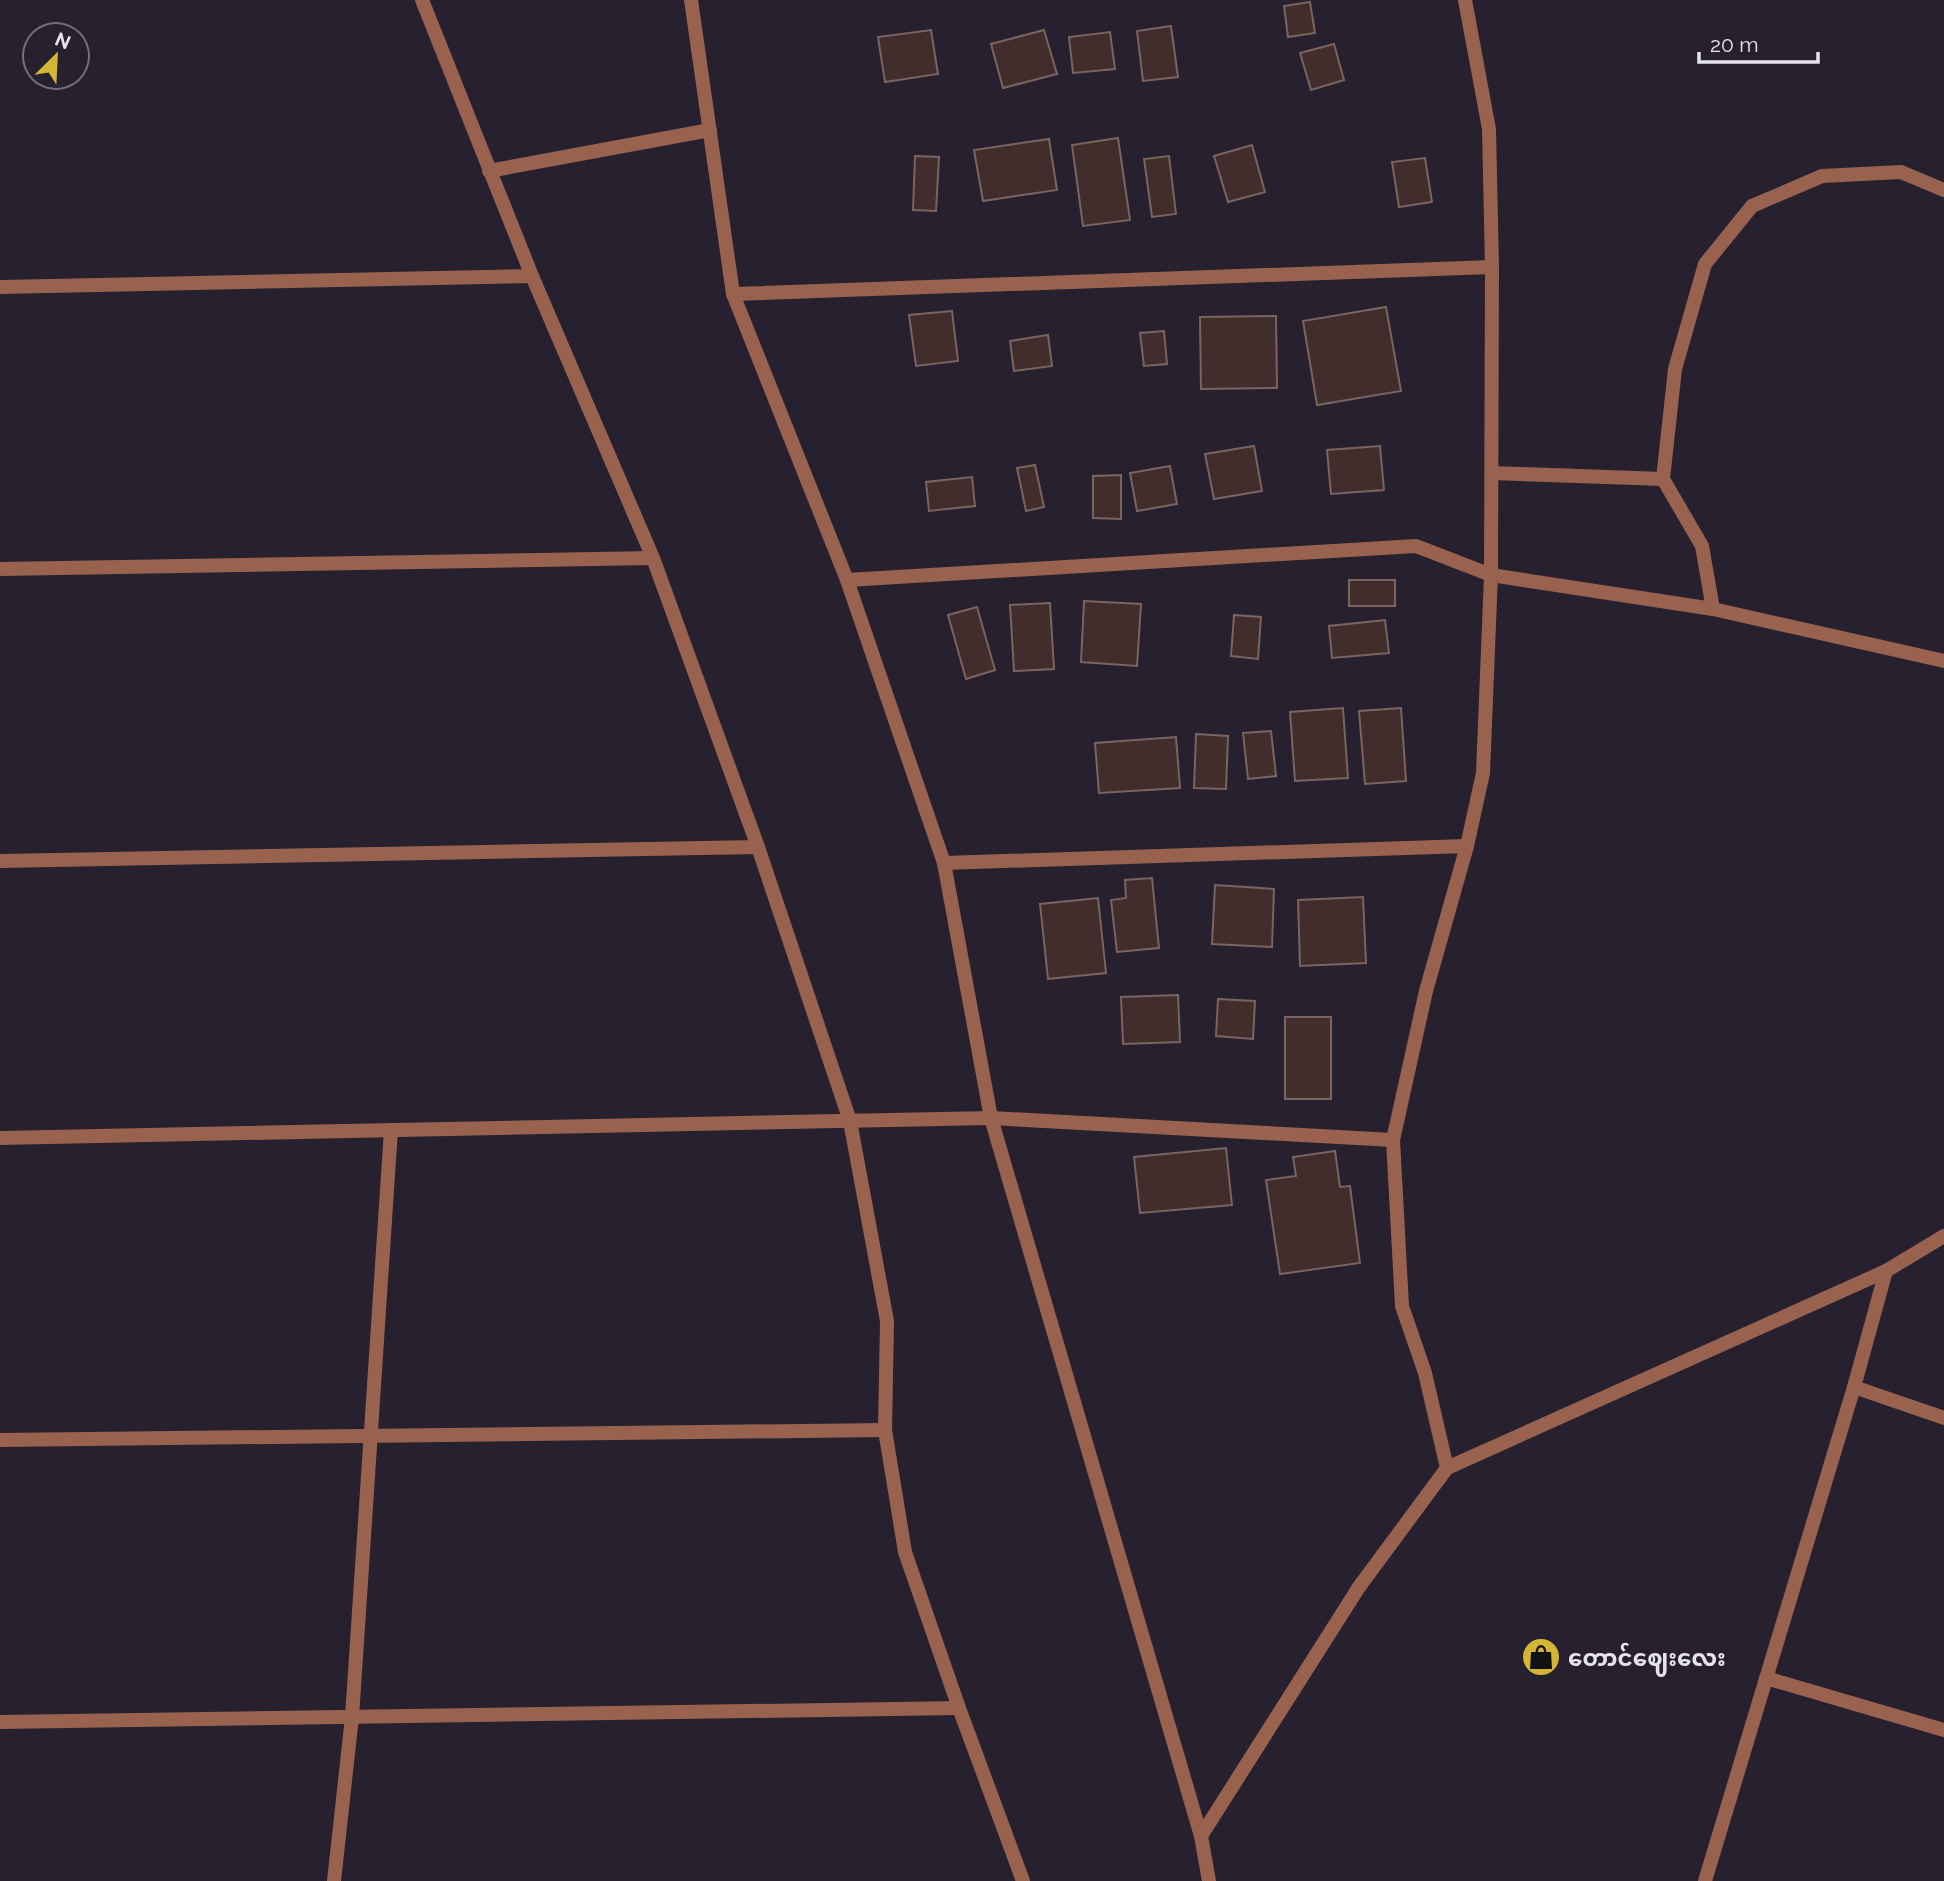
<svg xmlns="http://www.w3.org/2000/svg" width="1944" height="1881" font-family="Raleway,'Noto Sans Myanmar',sans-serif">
<rect width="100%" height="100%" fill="#26202f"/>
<!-- building -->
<g fill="#412d2b" stroke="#7a6461" stroke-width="2">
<path d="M 1310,2 L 1315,33 L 1288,37 L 1284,6 Z"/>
<path d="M 1171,26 L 1178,77 L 1143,81 L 1137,31 Z"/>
<path d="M 931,30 L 938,74 L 885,82 L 878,37 Z"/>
<path d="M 1044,30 L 1057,74 L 1003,88 L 991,44 Z"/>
<path d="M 1110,32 L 1115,69 L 1073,73 L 1069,37 Z"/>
<path d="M 1334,44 L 1344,80 L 1311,90 L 1300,53 Z"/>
<path d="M 1118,138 L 1130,220 L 1083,226 L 1072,145 Z"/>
<path d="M 1049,139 L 1057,190 L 983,201 L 974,150 Z"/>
<path d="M 1252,145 L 1265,192 L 1228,202 L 1214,156 Z"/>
<path d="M 915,156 L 939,157 L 936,211 L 913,210 Z"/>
<path d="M 1169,156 L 1176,214 L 1152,217 L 1144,159 Z"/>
<path d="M 1425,158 L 1432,202 L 1399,207 L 1392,162 Z"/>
<path d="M 1386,307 L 1401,391 L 1317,405 L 1303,321 Z"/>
<path d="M 952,311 L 958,361 L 916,366 L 909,315 Z"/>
<path d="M 1276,316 L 1277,388 L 1201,389 L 1200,317 Z"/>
<path d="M 1164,331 L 1167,364 L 1144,366 L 1140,333 Z"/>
<path d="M 1048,335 L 1052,366 L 1014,371 L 1010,341 Z"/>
<path d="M 1254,446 L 1262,491 L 1214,499 L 1205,454 Z"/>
<path d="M 1380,446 L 1384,490 L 1331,494 L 1327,450 Z"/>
<path d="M 1035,465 L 1044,507 L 1026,511 L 1017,468 Z"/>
<path d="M 1170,466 L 1177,504 L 1137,511 L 1130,473 Z"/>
<path d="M 1121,475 L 1121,519 L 1093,518 L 1093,476 Z"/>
<path d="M 972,477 L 975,506 L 929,511 L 926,482 Z"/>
<rect x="1349" y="580" width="46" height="26"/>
<path d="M 1084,601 L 1141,604 L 1137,666 L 1081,662 Z"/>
<path d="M 1050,603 L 1054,669 L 1014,671 L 1010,605 Z"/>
<path d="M 977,607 L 995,670 L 966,679 L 948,615 Z"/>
<path d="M 1234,615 L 1261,617 L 1258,659 L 1231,656 Z"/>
<path d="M 1385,620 L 1389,653 L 1332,658 L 1329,626 Z"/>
<path d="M 1343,708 L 1348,778 L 1295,781 L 1290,712 Z"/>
<path d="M 1401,708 L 1406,781 L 1365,784 L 1359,711 Z"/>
<path d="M 1271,731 L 1276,776 L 1248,779 L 1243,733 Z"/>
<path d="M 1196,734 L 1228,736 L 1226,789 L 1194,788 Z"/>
<path d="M 1176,737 L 1180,788 L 1099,793 L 1095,743 Z"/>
<path d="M 1152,878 L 1159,948 L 1117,952 L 1111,900 L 1126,898 L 1125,880 Z"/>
<path d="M 1215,885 L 1274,889 L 1272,947 L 1212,944 Z"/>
<path d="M 1363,897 L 1366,963 L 1300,966 L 1298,900 Z"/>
<path d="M 1098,898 L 1106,973 L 1048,979 L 1040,904 Z"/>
<path d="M 1178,995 L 1180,1042 L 1123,1044 L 1121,997 Z"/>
<path d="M 1218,999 L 1255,1001 L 1253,1039 L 1216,1036 Z"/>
<rect x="1285" y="1017" width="46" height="82"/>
<path d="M 1226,1148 L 1232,1205 L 1140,1213 L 1134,1157 Z"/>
<path d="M 1335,1151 L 1340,1187 L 1350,1186 L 1360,1263 L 1280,1274 L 1266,1180 L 1296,1176 L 1293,1157 Z"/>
</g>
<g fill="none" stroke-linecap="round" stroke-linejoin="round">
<!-- street -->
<g stroke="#98624f" stroke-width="14">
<path d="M 422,0 L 532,276 L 653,558 L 758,847 L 850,1121 L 887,1321 L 885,1430 L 905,1552 L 959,1708 L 1023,1881"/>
<path d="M 691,0 L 733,294 L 847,580 L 944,863 L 991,1118 L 1201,1836 L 1209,1881"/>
<path d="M 489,171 L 710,130"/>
<path d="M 0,287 L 532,276"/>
<path d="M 733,294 L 1492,267"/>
<path d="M 1492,473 L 1663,479"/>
<path d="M 0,569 L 653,558"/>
<path d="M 847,580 L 1416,546 L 1491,575 L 1713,609 L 1944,661"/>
<path d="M 1713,609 L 1702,546 L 1663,479 L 1675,369 L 1705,264 L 1752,206 L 1822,176 L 1901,172 L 1944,190"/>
<path d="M 0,861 L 758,847"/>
<path d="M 944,863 L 1467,846"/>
<path d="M 0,1138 L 991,1118 L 1393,1140"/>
<path d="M 1854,1387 L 1944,1418"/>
<path d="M 0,1440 L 885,1430"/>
<path d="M 1447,1468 L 1425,1373 L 1402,1306 L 1393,1140 L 1426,991 L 1467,846 L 1483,773 L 1491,575 L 1492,267 L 1489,129 L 1465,0"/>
<path d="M 1766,1678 L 1944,1730"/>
<path d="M 0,1722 L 959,1708"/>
<path d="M 1201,1836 L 1359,1587 L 1447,1468 L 1886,1271 L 1944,1236"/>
<path d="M 334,1881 L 352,1717 L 391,1130"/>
<path d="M 1705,1881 L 1854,1387 L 1886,1271"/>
</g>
</g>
<!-- icons -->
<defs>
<symbol id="shop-disc" viewBox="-11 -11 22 22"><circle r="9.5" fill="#d5b535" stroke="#26202f"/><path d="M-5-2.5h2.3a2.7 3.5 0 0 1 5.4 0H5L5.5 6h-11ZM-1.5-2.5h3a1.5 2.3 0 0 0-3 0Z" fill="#111"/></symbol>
</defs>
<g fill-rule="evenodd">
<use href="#shop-disc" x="1519" y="1635" width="44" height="44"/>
</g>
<g text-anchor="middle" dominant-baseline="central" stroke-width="6" stroke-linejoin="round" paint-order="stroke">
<!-- poi labels -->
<g font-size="23" font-weight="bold" fill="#e6e3ed" stroke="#26202f" text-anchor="start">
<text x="1568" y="1657">တောင်ဈေးလေး</text>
</g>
</g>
<!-- north arrow -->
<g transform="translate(56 56) rotate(24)"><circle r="33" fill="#26202f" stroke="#736e7b" stroke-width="2"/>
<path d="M0-5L12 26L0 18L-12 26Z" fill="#d5b535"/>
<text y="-10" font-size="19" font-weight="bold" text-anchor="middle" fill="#e6e3ed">N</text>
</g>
<!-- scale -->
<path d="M1699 52v10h119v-10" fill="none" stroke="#e6e3ed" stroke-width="3.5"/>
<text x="1710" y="52" font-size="21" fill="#e6e3ed" stroke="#26202f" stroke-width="5" paint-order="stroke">20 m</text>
</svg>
